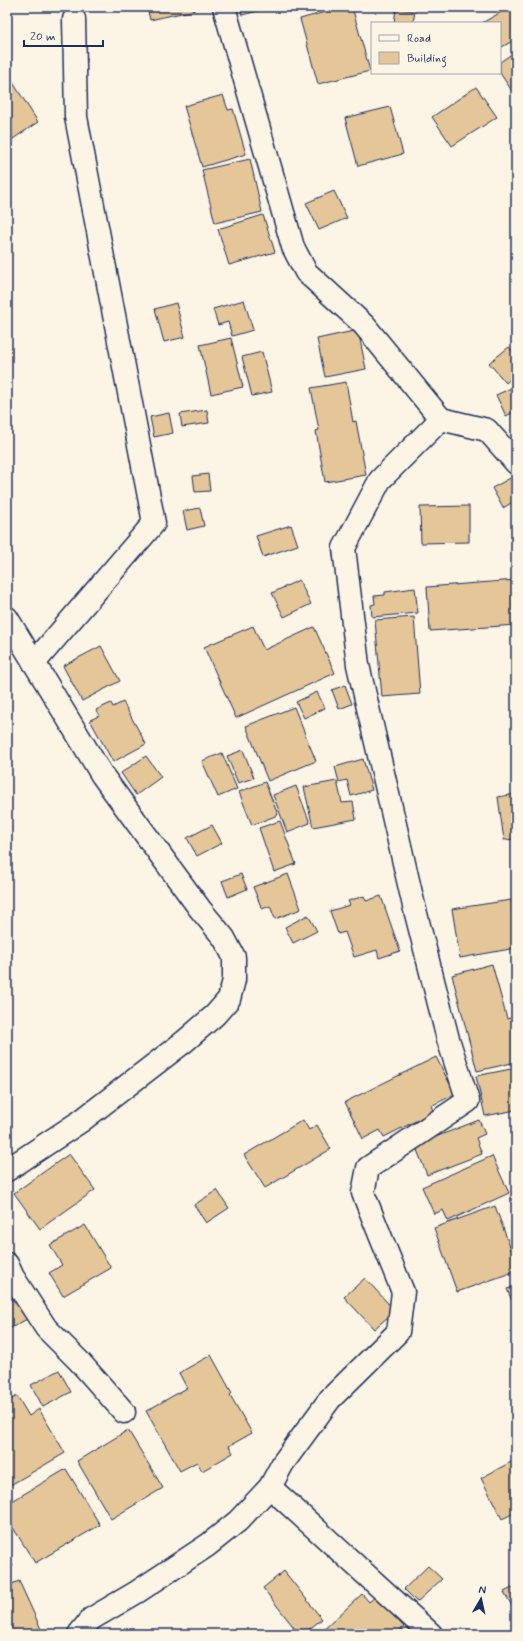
<svg xmlns="http://www.w3.org/2000/svg" width="523" height="1641" font-family="Mynerve,sans-serif">
<rect width="100%" height="100%" fill="#fcf5e5"/>
<filter id="ink" filterUnits="userSpaceOnUse"><feTurbulence type="fractalNoise" baseFrequency=".025" numOctaves="2"/><feDisplacementMap in="SourceGraphic" scale="8" xChannelSelector="R" yChannelSelector="G"/><feConvolveMatrix kernelMatrix="1 2 1 2 8 2 1 2 1" color-interpolation-filters="sRGB"/></filter>
<g filter="url(#ink)">
<!-- building -->
<g fill="#e5c698" stroke="#1b2f5e">
<path d="M 147,7 L 194,7 L 195,10 L 150,20 Z"/>
<path d="M 240,7 L 274,7 L 242,15 Z"/>
<path d="M 343,7 L 352,7 L 370,71 L 318,84 L 300,19 Z"/>
<path d="M 510,7 L 516,7 L 516,39 L 500,48 L 500,23 L 482,23 Z"/>
<path d="M 396,9 L 415,11 L 413,23 L 394,23 Z"/>
<path d="M 516,51 L 516,97 L 500,73 L 500,62 Z"/>
<path d="M 12,81 L 38,122 L 7,143 L 7,84 Z"/>
<path d="M 476,87 L 497,117 L 452,146 L 432,117 Z"/>
<path d="M 223,95 L 228,110 L 233,109 L 246,154 L 202,167 L 184,106 Z"/>
<path d="M 390,107 L 403,154 L 358,166 L 345,118 Z"/>
<path d="M 250,159 L 262,212 L 215,223 L 202,170 Z"/>
<path d="M 334,191 L 347,218 L 319,230 L 306,203 Z"/>
<path d="M 263,215 L 275,252 L 229,265 L 218,229 Z"/>
<path d="M 244,300 L 253,330 L 232,336 L 228,322 L 218,325 L 213,309 Z"/>
<path d="M 176,303 L 185,337 L 164,342 L 155,309 Z"/>
<path d="M 358,330 L 366,369 L 325,377 L 317,339 Z"/>
<path d="M 231,338 L 243,387 L 211,394 L 200,345 Z"/>
<path d="M 509,347 L 516,355 L 516,374 L 506,383 L 489,363 Z"/>
<path d="M 262,352 L 272,392 L 252,396 L 242,357 Z"/>
<path d="M 346,382 L 353,422 L 356,421 L 366,475 L 325,482 L 316,431 L 319,430 L 311,388 Z"/>
<path d="M 516,386 L 516,416 L 514,412 L 506,416 L 496,395 Z"/>
<path d="M 207,410 L 209,423 L 182,427 L 180,414 Z"/>
<path d="M 169,413 L 173,433 L 154,437 L 150,417 Z"/>
<path d="M 208,474 L 210,491 L 195,492 L 193,476 Z"/>
<path d="M 516,475 L 516,500 L 503,508 L 492,488 Z"/>
<path d="M 469,506 L 469,542 L 421,543 L 420,507 Z"/>
<path d="M 200,508 L 204,526 L 187,530 L 183,511 Z"/>
<path d="M 291,525 L 298,545 L 263,557 L 256,536 Z"/>
<path d="M 299,580 L 311,604 L 284,617 L 272,593 Z"/>
<path d="M 516,580 L 516,625 L 430,631 L 427,587 Z"/>
<path d="M 415,588 L 418,613 L 372,617 L 371,605 L 375,604 L 374,596 L 385,595 L 385,592 Z"/>
<path d="M 414,617 L 420,694 L 382,697 L 375,620 Z"/>
<path d="M 253,626 L 264,650 L 314,627 L 335,673 L 236,718 L 204,647 Z"/>
<path d="M 101,646 L 120,681 L 82,701 L 63,666 Z"/>
<path d="M 345,685 L 352,704 L 339,709 L 332,690 Z"/>
<path d="M 317,692 L 325,708 L 304,718 L 296,702 Z"/>
<path d="M 123,702 L 146,744 L 113,762 L 90,720 L 99,716 L 96,710 L 111,703 L 113,707 Z"/>
<path d="M 294,707 L 316,761 L 268,781 L 246,726 Z"/>
<path d="M 243,750 L 254,778 L 238,783 L 227,756 Z"/>
<path d="M 222,753 L 237,789 L 218,797 L 202,761 Z"/>
<path d="M 146,756 L 161,777 L 136,795 L 121,773 Z"/>
<path d="M 363,759 L 372,790 L 351,796 L 347,780 L 339,782 L 335,767 Z"/>
<path d="M 337,781 L 342,803 L 353,802 L 356,819 L 313,827 L 304,787 Z"/>
<path d="M 265,782 L 278,815 L 252,825 L 239,792 Z"/>
<path d="M 296,786 L 310,823 L 287,832 L 273,795 Z"/>
<path d="M 516,794 L 516,839 L 504,840 L 498,797 Z"/>
<path d="M 280,821 L 296,864 L 274,872 L 259,828 Z"/>
<path d="M 212,825 L 222,843 L 197,856 L 187,838 Z"/>
<path d="M 241,874 L 247,889 L 228,897 L 222,881 Z"/>
<path d="M 288,874 L 301,909 L 275,919 L 270,906 L 262,909 L 253,887 Z"/>
<path d="M 364,896 L 366,901 L 381,896 L 400,951 L 379,958 L 377,950 L 354,957 L 345,932 L 338,934 L 330,911 L 350,905 L 348,901 Z"/>
<path d="M 511,900 L 516,926 L 516,948 L 460,958 L 452,909 Z"/>
<path d="M 308,915 L 317,931 L 293,943 L 285,927 Z"/>
<path d="M 492,964 L 507,1019 L 516,1016 L 516,1062 L 477,1071 L 452,975 Z"/>
<path d="M 436,1057 L 455,1094 L 431,1106 L 434,1112 L 384,1137 L 380,1130 L 363,1139 L 345,1102 Z"/>
<path d="M 516,1068 L 516,1110 L 485,1116 L 476,1076 Z"/>
<path d="M 303,1120 L 309,1130 L 317,1125 L 331,1149 L 265,1188 L 244,1155 Z"/>
<path d="M 479,1120 L 485,1134 L 476,1138 L 482,1154 L 427,1175 L 415,1145 Z"/>
<path d="M 69,1154 L 95,1190 L 40,1229 L 14,1193 Z"/>
<path d="M 492,1156 L 509,1193 L 448,1221 L 443,1210 L 434,1214 L 422,1187 Z"/>
<path d="M 217,1190 L 229,1208 L 206,1223 L 194,1205 Z"/>
<path d="M 495,1206 L 516,1263 L 516,1271 L 457,1292 L 434,1228 Z"/>
<path d="M 85,1225 L 111,1268 L 63,1296 L 49,1273 L 62,1265 L 50,1245 Z"/>
<path d="M 365,1278 L 395,1311 L 374,1329 L 344,1297 Z"/>
<path d="M 516,1286 L 516,1311 L 507,1289 Z"/>
<path d="M 17,1298 L 29,1318 L 7,1330 L 7,1303 Z"/>
<path d="M 211,1355 L 232,1393 L 230,1395 L 252,1433 L 229,1446 L 233,1453 L 202,1471 L 197,1462 L 180,1471 L 146,1411 L 187,1388 L 179,1373 Z"/>
<path d="M 59,1370 L 71,1392 L 43,1407 L 31,1385 Z"/>
<path d="M 17,1396 L 29,1416 L 39,1409 L 65,1453 L 7,1487 L 7,1402 Z"/>
<path d="M 128,1430 L 163,1488 L 111,1519 L 77,1461 Z"/>
<path d="M 511,1462 L 516,1471 L 516,1512 L 502,1519 L 481,1478 Z"/>
<path d="M 66,1469 L 100,1525 L 35,1563 L 7,1518 L 7,1504 Z"/>
<path d="M 7,1555 L 13,1566 L 7,1569 Z"/>
<path d="M 428,1566 L 442,1579 L 417,1602 L 404,1589 Z"/>
<path d="M 284,1571 L 322,1619 L 303,1634 L 299,1634 L 263,1588 Z"/>
<path d="M 19,1581 L 41,1629 L 31,1634 L 7,1634 L 7,1586 Z"/>
<path d="M 516,1586 L 516,1603 L 512,1606 L 504,1592 Z"/>
<path d="M 362,1594 L 369,1602 L 376,1596 L 404,1627 L 396,1634 L 319,1634 Z"/>
</g>
<g fill="none" stroke-linecap="round" stroke-linejoin="round">
<defs>
<g id="minor">
<path d="M 224,7 L 293,247 L 306,272 L 364,325 L 441,419 L 487,430 L 516,463"/>
<path d="M 7,618 L 102,775 L 200,909 L 224,938 L 234,957 L 234,980 L 229,999 L 215,1015 L 185,1041 L 81,1121 L 7,1170"/>
<path d="M 34,663 L 154,523 L 76,117 L 74,19"/>
<path d="M 7,1264 L 13,1277 L 46,1328 L 79,1361 L 124,1412"/>
<path d="M 270,1487 L 431,1634"/>
<path d="M 79,1634 L 91,1619 L 137,1592 L 208,1545 L 238,1521 L 270,1487 L 283,1463 L 330,1399 L 398,1332 L 403,1292 L 363,1193 L 368,1168 L 468,1101 L 448,1039 L 414,906 L 358,665 L 344,548 L 380,480 L 441,419"/>
</g>
</defs>
<!-- minor casing -->
<use href="#minor" stroke="#1b2f5e" stroke-width="25"/>
<!-- minor -->
<use href="#minor" stroke="#fcf5e5" stroke-width="22"/>
</g>
</g>
<!-- margin -->
<rect width="523" height="1641" fill="none" stroke="#fcf5e5" stroke-width="24"/>
<rect x="12" y="12" width="499" height="1617" fill="none" stroke="#1b2f5e" stroke-width="1.5" filter="url(#ink)"/>
<!-- legend -->
<rect x="371" y="22" width="130" height="52" fill="#fcf5e5" stroke="#a2a6af"/>
<rect x="379" y="35" width="20" height="6" fill="#fcf5e5" stroke="#a2a6af"/>
<text x="407" y="42" font-size="12" fill="#1b2f5e">Road</text>
<rect x="379" y="52" width="20" height="12" fill="#e5c698" stroke="#a2a6af"/>
<text x="407" y="62" font-size="12" fill="#1b2f5e">Building</text>
<!-- north arrow -->
<g transform="translate(481 1599) rotate(9)" stroke="#fcf5e5" stroke-width="3" paint-order="stroke">
<path d="M0-3L7 15L0 10L-7 15Z" fill="#1b2f5e"/>
<text y="-6" font-size="11" font-weight="bold" text-anchor="middle" fill="#1b2f5e">N</text>
</g>
<!-- scale -->
<path d="M24 40v6h79v-6" fill="none" stroke="#1b2f5e" stroke-width="2"/>
<text x="30" y="40" font-size="12" fill="#1b2f5e" stroke="#fcf5e5" stroke-width="3" paint-order="stroke">20 m</text>
</svg>
